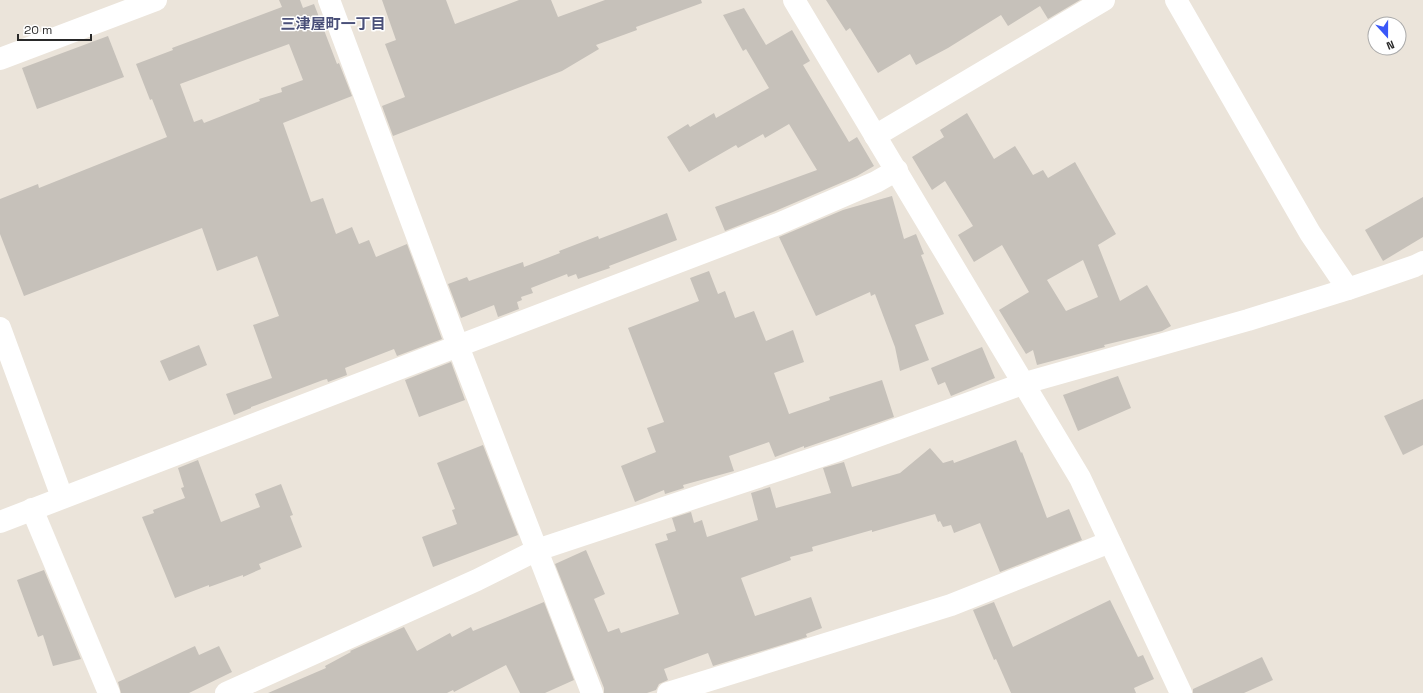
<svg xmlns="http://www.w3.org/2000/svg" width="1423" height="693" font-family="'Space Grotesk','Noto Sans JP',sans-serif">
<rect width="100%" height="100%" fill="#ebe4da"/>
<!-- building -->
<g fill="#c6c1ba" fill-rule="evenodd">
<path d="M 279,0 L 300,0 L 303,8 L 314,4 L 337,64 L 339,63 L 352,96 L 283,123 L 311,202 L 323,198 L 336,234 L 352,227 L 359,244 L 369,240 L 376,257 L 407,244 L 442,339 L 397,356 L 394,349 L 345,368 L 347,375 L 328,382 L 327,379 L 323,380 L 251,407 L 251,408 L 234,415 L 226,394 L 272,378 L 253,325 L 279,316 L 257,256 L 217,271 L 202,228 L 24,296 L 0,234 L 0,199 L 38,184 L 39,188 L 167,137 L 152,99 L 150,100 L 136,64 L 173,50 L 172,48 L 282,7 ZM 289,44 L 303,80 L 281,88 L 282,92 L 259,99 L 260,101 L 204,123 L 202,119 L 194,122 L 180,84 Z"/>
<path d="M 382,0 L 446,0 L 455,24 L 519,0 L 551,0 L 558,17 L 605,0 L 701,0 L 702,3 L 636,27 L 637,30 L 596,45 L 599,49 L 562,71 L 393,136 L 382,106 L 405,97 L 385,44 L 396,40 Z"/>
<path d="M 826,0 L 1080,0 L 1048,19 L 1040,6 L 1008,26 L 1001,15 L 948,48 L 916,65 L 910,54 L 878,73 L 850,28 L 846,31 Z"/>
<path d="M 744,8 L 766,45 L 792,30 L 810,61 L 803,65 L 849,142 L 857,137 L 874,166 L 857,176 L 773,212 L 725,231 L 715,207 L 817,170 L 789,124 L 765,138 L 763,134 L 738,148 L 736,145 L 689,172 L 667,137 L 688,124 L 690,127 L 714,113 L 716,118 L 769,88 L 746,49 L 743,51 L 723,15 Z"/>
<path d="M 108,36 L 124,77 L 37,109 L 22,68 Z"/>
<path d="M 967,113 L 994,159 L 1015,146 L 1033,175 L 1043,170 L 1048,178 L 1075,162 L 1116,234 L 1098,245 L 1120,301 L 1147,285 L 1171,326 L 1162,331 L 1104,345 L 1105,347 L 1037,365 L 1033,350 L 1026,354 L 999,310 L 1029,292 L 1002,245 L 974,262 L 958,235 L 973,226 L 945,181 L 932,190 L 912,157 L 944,137 L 940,130 ZM 1083,260 L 1098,297 L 1066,311 L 1047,280 Z"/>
<path d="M 892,196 L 904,239 L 916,234 L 924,254 L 921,255 L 944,314 L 915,325 L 929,360 L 900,371 L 895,347 L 875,294 L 871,296 L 870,292 L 816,316 L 779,237 L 843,210 Z"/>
<path d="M 1423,197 L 1423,237 L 1383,261 L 1365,230 Z"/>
<path d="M 667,213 L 677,240 L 609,266 L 610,268 L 578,279 L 576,274 L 568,277 L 567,274 L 531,288 L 533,293 L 521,297 L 522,300 L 517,302 L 519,309 L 498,317 L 494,305 L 461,318 L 448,284 L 467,277 L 469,281 L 523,262 L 524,267 L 560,253 L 559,251 L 598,236 L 599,239 Z"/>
<path d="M 709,271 L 718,294 L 725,291 L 735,318 L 754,311 L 766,341 L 793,330 L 804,362 L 774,373 L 789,414 L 830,400 L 829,397 L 882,380 L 894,417 L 804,448 L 804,446 L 775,457 L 769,442 L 729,456 L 734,471 L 683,485 L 684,488 L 665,494 L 664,490 L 635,502 L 621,466 L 656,452 L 647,428 L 664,422 L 628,328 L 699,301 L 690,278 Z"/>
<path d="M 199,345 L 207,365 L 169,381 L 160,361 Z"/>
<path d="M 982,347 L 995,378 L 951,396 L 945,382 L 938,385 L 931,368 Z"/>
<path d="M 451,362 L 465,400 L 419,417 L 405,380 Z"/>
<path d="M 1118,376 L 1131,408 L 1078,431 L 1063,395 Z"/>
<path d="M 1423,399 L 1423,445 L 1403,455 L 1384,416 Z"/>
<path d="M 1016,440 L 1021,453 L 1022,452 L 1047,518 L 1069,509 L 1082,540 L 1000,572 L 980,523 L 954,533 L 951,525 L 943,527 L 940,521 L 938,522 L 935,514 L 872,532 L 872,530 L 812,547 L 813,551 L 790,557 L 791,560 L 741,578 L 755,616 L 811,597 L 822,628 L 806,634 L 807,637 L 713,666 L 708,653 L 664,669 L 668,680 L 659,684 L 656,690 L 647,693 L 604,693 L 604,688 L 555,564 L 586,550 L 605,594 L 594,599 L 608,632 L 619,628 L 621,633 L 679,614 L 655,544 L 668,540 L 666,534 L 676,531 L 672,518 L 691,512 L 694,523 L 702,520 L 707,537 L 758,520 L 751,493 L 770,487 L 776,508 L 831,493 L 823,468 L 844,462 L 852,487 L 900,473 L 930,448 L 943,463 L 953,460 L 954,463 Z"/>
<path d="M 483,445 L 518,535 L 433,567 L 422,537 L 457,524 L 452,510 L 455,509 L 437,463 Z"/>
<path d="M 198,460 L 221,522 L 260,507 L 255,494 L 281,484 L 293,515 L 290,516 L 302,547 L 259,564 L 261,569 L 243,577 L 243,575 L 209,587 L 209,585 L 175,598 L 142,517 L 154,513 L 153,510 L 185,498 L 181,488 L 184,487 L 178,468 Z"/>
<path d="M 44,570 L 81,659 L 53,666 L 43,635 L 38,637 L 17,580 Z"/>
<path d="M 1110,600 L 1138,657 L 1143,655 L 1154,679 L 1134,688 L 1136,693 L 1011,693 L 996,659 L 994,660 L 973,610 L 994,602 L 1013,647 Z"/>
<path d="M 544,602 L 574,680 L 545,693 L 520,693 L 506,665 L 454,692 L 453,690 L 447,693 L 268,693 L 326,668 L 325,666 L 351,652 L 350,651 L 404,627 L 417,651 L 450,633 L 452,637 L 471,627 L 473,631 Z"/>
<path d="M 195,646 L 199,655 L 219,646 L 232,672 L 189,693 L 121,693 L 118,682 Z"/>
<path d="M 1262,657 L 1273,680 L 1244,693 L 1193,693 L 1193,689 Z"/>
</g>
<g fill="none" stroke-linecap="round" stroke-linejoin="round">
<!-- minor -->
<g stroke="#fff" stroke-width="22">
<path d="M 329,0 L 458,346 L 592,693"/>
<path d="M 794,0 L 1080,478 L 1181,693"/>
<path d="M 1176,0 L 1310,233 L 1348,289"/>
<path d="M 0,59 L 156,0"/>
<path d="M 875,136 L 1104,0"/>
<path d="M 0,328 L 62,497"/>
<path d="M 32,509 L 109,693"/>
<path d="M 0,522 L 458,346 L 778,224 L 876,182 L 897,170"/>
<path d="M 226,693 L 477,580 L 537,550 L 839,450 L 1025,383 L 1248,320 L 1348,289 L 1415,266 L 1423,262"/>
<path d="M 668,693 L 951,605 L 1110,542"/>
</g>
</g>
<g text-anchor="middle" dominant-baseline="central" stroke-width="3" stroke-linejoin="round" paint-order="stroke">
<!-- neighbourhood labels -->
<g font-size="15" font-weight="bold" fill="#4a5079" stroke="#fff">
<text x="333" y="23">三津屋町一丁目</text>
</g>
</g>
<!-- north arrow -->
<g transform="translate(1387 36) rotate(159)"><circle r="19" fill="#ffffff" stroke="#a9a9a9"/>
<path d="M0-3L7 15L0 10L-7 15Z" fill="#3a57f8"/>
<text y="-6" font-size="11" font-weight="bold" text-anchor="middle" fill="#292929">N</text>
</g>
<!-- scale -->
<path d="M18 34v6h73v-6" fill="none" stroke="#292929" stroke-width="2"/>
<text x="24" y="34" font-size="12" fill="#292929" stroke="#ffffff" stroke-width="3" paint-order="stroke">20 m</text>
</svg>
